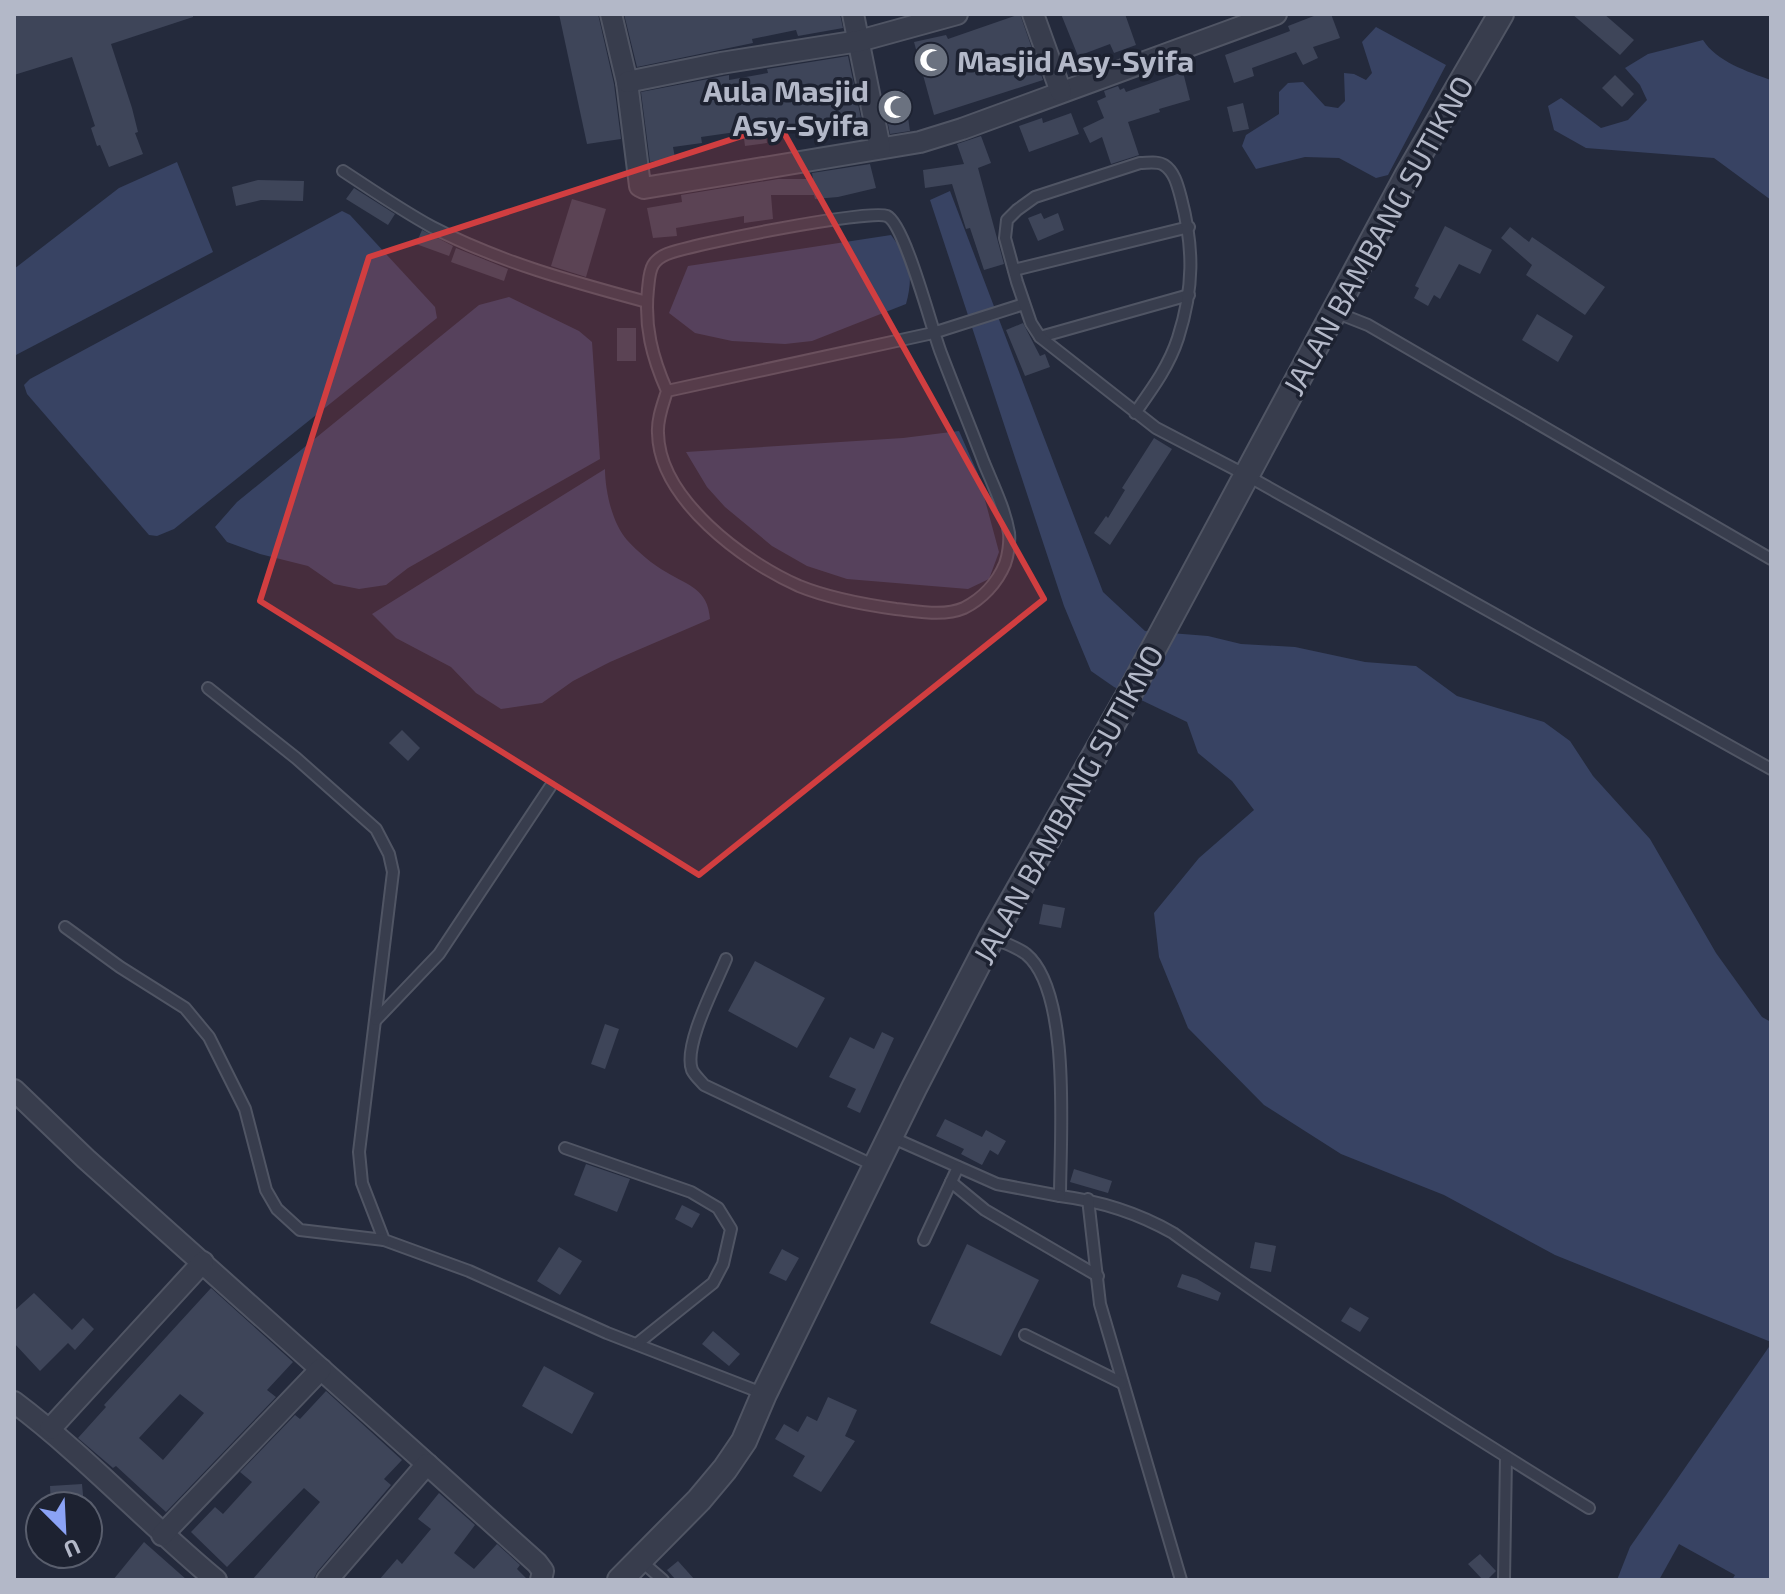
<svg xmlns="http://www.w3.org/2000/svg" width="1785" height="1594" font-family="'Exo 2',sans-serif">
<rect width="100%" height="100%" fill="#242a3c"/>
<!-- water -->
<g fill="#384363">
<path d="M 1376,27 L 1446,65 L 1388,175 L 1376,178 L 1339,158 L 1305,157 L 1256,169 L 1242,146 L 1246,135 L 1279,114 L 1279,92 L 1288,83 L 1303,82 L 1325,106 L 1338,108 L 1345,101 L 1344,73 L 1354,74 L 1366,80 L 1372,73 L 1362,42 Z"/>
<path d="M 1703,40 C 1716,61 1748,72 1771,80 L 1771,200 L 1714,158 L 1586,148 L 1554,130 L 1548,106 L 1561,98 L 1601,128 L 1628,120 L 1647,100 L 1640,85 L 1625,68 L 1648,54 Z"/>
<path d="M 177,162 L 213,252 L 14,356 L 14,269 L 119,188 Z"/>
<path d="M 950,191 L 1103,592 L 1145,631 L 1208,636 L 1241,644 L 1295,647 L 1365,662 L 1416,666 L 1457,696 L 1544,722 L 1570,741 L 1593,776 L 1650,839 L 1716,953 L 1762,1017 L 1771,1022 L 1771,1342 L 1555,1255 L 1444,1195 L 1341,1154 L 1264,1105 L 1188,1028 L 1159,957 L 1154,913 L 1199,858 L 1254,810 L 1232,781 L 1198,753 L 1187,722 L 1114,687 L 1091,671 L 1064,606 L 930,200 Z"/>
<path d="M 342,211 L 350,215 L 435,307 L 437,318 L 174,529 L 157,536 L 149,535 L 27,394 L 24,385 L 30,379 Z"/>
<path d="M 891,235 C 910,260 914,274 906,304 L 812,341 L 785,344 L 732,341 L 695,333 L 669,313 L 688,266 Z"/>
<path d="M 509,297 L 579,331 L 592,342 L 600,459 L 408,568 L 386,585 L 359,589 L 334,584 L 308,566 L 260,554 L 227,542 L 215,527 L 237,502 L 479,305 Z"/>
<path d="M 959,431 L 978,474 L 999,552 L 989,579 L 968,589 L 847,579 L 807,566 L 772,546 L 725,507 L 707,487 L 686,452 L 903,438 Z"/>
<path d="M 605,469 C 605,490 612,523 627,540 C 637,551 653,565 666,572 C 689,586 708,589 710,619 L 610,662 L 573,681 L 542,703 L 501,709 L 476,693 L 451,667 L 396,638 L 372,614 Z"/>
<path d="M 1771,1344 L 1771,1580 L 1617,1580 L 1630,1547 Z"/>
</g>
<!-- pier -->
<path fill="#242a3c" d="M 1679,1544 L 1735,1575 L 1732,1580 L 1659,1580 Z"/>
<!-- building -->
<g fill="#3e4559" fill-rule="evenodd">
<path d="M 14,14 L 193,14 L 193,17 L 111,44 L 132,108 L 138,132 L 135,133 L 143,154 L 109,167 L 100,145 L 97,146 L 91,128 L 95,126 L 72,57 L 14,75 Z"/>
<path d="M 559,14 L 598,14 L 614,84 L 621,139 L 587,144 Z"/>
<path d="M 624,14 L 840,14 L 843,28 L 798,36 L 796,30 L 752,39 L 753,43 L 637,67 Z"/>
<path d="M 1020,14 L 1043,80 L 934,115 L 914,42 L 946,35 L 948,39 Z"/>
<path d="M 1061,14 L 1125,14 L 1136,45 L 1114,53 L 1110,44 L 1078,56 Z"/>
<path d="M 1319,14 L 1331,14 L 1340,38 L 1313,47 L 1318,58 L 1303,65 L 1296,52 L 1252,68 L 1254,76 L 1234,83 L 1225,55 L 1290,31 L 1288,26 Z"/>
<path d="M 1572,14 L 1604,14 L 1634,40 L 1620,55 Z"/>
<path d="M 848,56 L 862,123 L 840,127 L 839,122 L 766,133 L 767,143 L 745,146 L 743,131 L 701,137 L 702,143 L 673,147 L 675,158 L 650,162 L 641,92 L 729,75 L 729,80 L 768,73 L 767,69 Z"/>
<path d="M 1183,72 L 1190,100 L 1159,109 L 1160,112 L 1128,122 L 1139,155 L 1111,164 L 1102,137 L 1090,143 L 1083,128 L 1104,118 L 1097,101 L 1106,97 L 1104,91 L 1118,86 L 1120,90 L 1124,88 L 1126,92 Z"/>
<path d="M 1615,75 L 1634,94 L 1622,107 L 1602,88 Z"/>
<path d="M 904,90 L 910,131 L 890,134 L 882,94 Z"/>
<path d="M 1243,103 L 1249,129 L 1233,132 L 1227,107 Z"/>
<path d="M 1071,113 L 1079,134 L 1029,152 L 1019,126 L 1042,118 L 1043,123 Z"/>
<path d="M 981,136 L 991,163 L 978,168 L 1004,264 L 984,270 L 970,228 L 966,229 L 952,184 L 925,188 L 923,170 L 964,164 L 957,144 Z"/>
<path d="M 870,164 L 876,188 L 838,197 L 815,199 L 814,195 L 771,195 L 773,219 L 744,223 L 744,216 L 676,228 L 677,236 L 653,238 L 647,208 L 682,202 L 681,195 L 778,179 L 813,179 L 812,173 Z"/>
<path d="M 258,180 L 304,181 L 303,201 L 261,200 L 236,206 L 232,187 Z"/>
<path d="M 354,188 L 395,214 L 388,225 L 346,199 Z"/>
<path d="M 572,199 L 606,209 L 586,277 L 551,266 Z"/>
<path d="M 1041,213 L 1044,219 L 1058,213 L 1064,230 L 1038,241 L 1028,218 Z"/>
<path d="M 1445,226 L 1492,250 L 1480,274 L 1459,264 L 1440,299 L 1434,295 L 1428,306 L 1414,298 L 1419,288 L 1415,286 Z"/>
<path d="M 1510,227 L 1529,242 L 1532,237 L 1605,287 L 1585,315 L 1526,275 L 1532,265 L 1501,238 Z"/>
<path d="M 422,230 L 453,246 L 449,256 L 416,244 Z"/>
<path d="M 456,248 L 508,269 L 504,281 L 451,262 Z"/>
<path d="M 1537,314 L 1573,336 L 1558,362 L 1522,340 Z"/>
<path d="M 1023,323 L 1040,356 L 1045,354 L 1050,367 L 1025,376 L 1006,330 Z"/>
<rect x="617" y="328" width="19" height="33"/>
<path d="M 1154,438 L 1172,449 L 1110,545 L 1094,533 L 1106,516 L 1108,518 L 1125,490 L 1122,488 Z"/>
<path d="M 402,730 L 420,748 L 408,761 L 389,743 Z"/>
<path d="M 1043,904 L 1065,908 L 1061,928 L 1039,924 Z"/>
<path d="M 755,961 L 825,998 L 797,1048 L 728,1011 Z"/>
<path d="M 605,1024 L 619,1029 L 605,1069 L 591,1064 Z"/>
<path d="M 882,1032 L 894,1038 L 860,1113 L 847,1107 L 856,1089 L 829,1077 L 850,1037 L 874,1049 Z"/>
<path d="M 945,1119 L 982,1137 L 986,1130 L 1006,1141 L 998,1155 L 990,1150 L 982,1165 L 961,1154 L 964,1149 L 936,1136 Z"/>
<path d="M 586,1164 L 630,1179 L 617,1212 L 574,1195 Z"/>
<path d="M 1074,1169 L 1112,1181 L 1108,1193 L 1070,1182 Z"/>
<path d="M 682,1205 L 700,1214 L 692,1228 L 675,1219 Z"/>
<path d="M 1255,1242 L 1276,1246 L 1271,1272 L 1250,1268 Z"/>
<path d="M 967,1244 L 1039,1280 L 1001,1356 L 930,1323 Z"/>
<path d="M 559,1247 L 582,1261 L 560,1295 L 537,1281 Z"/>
<path d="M 782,1249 L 799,1258 L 786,1281 L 769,1273 Z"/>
<path d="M 1182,1274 L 1197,1279 L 1221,1293 L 1218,1301 L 1177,1287 Z"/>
<path d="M 211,1288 L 293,1362 L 267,1390 L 276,1397 L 166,1512 L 116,1466 L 113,1468 L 78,1438 L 106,1407 L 104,1405 ZM 180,1394 L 204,1413 L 163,1460 L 139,1438 Z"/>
<path d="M 34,1293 L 72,1330 L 83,1318 L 94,1329 L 75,1350 L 68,1343 L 40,1371 L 14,1343 L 14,1311 Z"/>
<path d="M 1350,1307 L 1369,1318 L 1360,1332 L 1341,1321 Z"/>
<path d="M 713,1331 L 740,1354 L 729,1366 L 702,1344 Z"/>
<path d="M 544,1366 L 594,1393 L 572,1434 L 522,1406 Z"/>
<path d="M 326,1391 L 402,1460 L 384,1479 L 391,1485 L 317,1572 L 313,1580 L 252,1580 L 320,1502 L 304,1488 L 227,1567 L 191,1532 L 215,1507 L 223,1514 L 252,1482 L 240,1472 L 295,1415 L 300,1419 Z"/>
<path d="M 828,1397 L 857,1410 L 845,1436 L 855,1441 L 821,1492 L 793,1476 L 805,1456 L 775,1439 L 784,1424 L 798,1432 L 807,1416 L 817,1421 Z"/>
<path d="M 82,1484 L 84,1506 L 51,1506 L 50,1486 Z"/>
<path d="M 439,1493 L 475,1525 L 454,1553 L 474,1569 L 497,1544 L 520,1565 L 517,1569 L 528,1580 L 379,1580 L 397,1559 L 402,1564 L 431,1529 L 418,1519 Z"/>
<path d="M 144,1542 L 187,1580 L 113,1580 Z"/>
<path d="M 1480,1554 L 1496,1571 L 1487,1580 L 1483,1580 L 1468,1564 Z"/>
<path d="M 678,1561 L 695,1580 L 676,1580 L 667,1570 Z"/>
</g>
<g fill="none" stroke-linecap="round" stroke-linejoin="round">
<defs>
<g id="service">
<path d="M 343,171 C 372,190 401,210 432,227 C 499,262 573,282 647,302"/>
<path d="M 1014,270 L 1189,227"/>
<path d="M 1335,312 L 1368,325 L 1771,559"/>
<path d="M 1040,337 L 1189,295"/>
<path d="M 667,391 C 652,357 644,326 648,289 C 649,281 649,272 653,265 C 656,260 662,256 667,254 C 692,244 869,209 887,216 C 905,224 932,330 941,353 C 955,390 970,426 984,463 C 993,485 1005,509 1009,533 C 1010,542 1008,556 1005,564 C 997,583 982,599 964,608 C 943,617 917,611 896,609 C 867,605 826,597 799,586 C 744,562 659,499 658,433 C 657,419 663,404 667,391 L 933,333 L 1024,304"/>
<path d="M 1135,413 C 1152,389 1169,366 1178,338 C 1194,288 1194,248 1181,198 C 1178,187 1175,172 1164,165 C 1158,161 1148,163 1140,163 L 1035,197 L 1017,210 L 1007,220 L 1005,238 L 1017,282 L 1031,323 L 1040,337 L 1156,428 L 1246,475 L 1771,769"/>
<path d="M 208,688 L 296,758 L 376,829 L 389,854 L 393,872 L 359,1152 L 362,1183 L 384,1240 L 469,1271 L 607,1333 L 762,1393"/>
<path d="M 65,927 L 120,967 L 185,1008 L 209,1037 L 245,1109 L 266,1190 L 277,1209 L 300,1230 L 384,1240"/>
<path d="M 992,937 C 1003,943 1017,947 1026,954 C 1072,992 1060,1140 1060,1196 C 1100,1201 1138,1213 1173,1233 C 1308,1332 1448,1421 1589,1508"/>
<path d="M 726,959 C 716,984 683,1045 692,1070 C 695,1076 700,1080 704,1085 L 875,1166"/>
<path d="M 376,1020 L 439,954 L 550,787"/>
<path d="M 891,1137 L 997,1184 L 1060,1196"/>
<path d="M 565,1148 L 691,1192 L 718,1208 L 731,1229 L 723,1264 L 713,1283 L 638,1343"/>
<path d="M 951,1182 L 985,1210 L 1098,1276"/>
<path d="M 1088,1199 L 1100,1304 L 1181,1580"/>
<path d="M 924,1240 L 958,1167"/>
<path d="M 1025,1335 L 1122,1383"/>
<path d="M 641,1561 L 663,1580"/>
<path d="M 1504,1580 L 1506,1457"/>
</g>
<g id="minor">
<path d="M 611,14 L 627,82 L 640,186 L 644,188 L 920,142 L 962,129 L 1276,14"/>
<path d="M 853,14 L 880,148"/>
<path d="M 1033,14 L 1061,92"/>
<path d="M 627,82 L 721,63 L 859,41 L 957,14"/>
<path d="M 14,1090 L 86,1159 L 427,1464"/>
<path d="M 14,1402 C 86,1456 147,1523 216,1580"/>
<path d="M 50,1429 L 203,1262"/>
<path d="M 162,1535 L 321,1369"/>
<path d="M 327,1580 L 427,1464 L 537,1563 L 543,1571 L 541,1580"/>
</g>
<path id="tertiary" d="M 620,1580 L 699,1500 L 725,1469 L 744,1441 L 764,1394 L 914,1088 L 992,937 L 1126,700 L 1407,176 L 1501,14"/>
</defs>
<!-- service casing -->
<use href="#service" stroke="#505564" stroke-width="14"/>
<!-- minor casing -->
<use href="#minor" stroke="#505564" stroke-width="24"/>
<!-- tertiary casing -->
<use href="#tertiary" stroke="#505564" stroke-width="28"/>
<!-- service -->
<use href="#service" stroke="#383d4d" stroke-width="10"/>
<!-- minor -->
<use href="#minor" stroke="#383d4d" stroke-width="20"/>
<!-- tertiary -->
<use href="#tertiary" stroke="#383d4d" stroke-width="24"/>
</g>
<!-- marked area -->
<path fill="#d13e40" fill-opacity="0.2" stroke="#d13e40" stroke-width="6" stroke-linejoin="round" d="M 779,124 L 1044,599 L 699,875 L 260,601 L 369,257 Z"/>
<!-- icons -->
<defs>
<symbol id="mosque-disc" viewBox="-11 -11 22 22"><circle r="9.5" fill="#6b7280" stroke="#1d2231"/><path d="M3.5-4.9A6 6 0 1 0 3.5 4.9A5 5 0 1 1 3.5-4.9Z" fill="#fff"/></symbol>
</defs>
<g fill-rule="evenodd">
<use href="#mosque-disc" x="911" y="40" width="40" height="40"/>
<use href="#mosque-disc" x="875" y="87" width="40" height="40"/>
</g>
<g text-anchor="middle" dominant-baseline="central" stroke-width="7" stroke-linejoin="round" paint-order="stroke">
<!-- poi labels -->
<g font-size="30" font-weight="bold" fill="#b3b8c8" stroke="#1d2231" text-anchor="start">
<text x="957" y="60">Masjid Asy-Syifa</text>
<text x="869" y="90" text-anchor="end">Aula Masjid<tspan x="869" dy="34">Asy-Syifa</tspan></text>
</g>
<!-- street labels -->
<g font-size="30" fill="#b3b8c8" stroke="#1d2231">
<text transform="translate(1377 235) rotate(-61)">JALAN BAMBANG SUTIKNO</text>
<text transform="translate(1067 804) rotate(-61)">JALAN BAMBANG SUTIKNO</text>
</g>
</g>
<!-- border -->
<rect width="1785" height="1594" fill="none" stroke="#b3b8c8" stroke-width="32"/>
<!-- north arrow -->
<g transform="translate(64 1530) rotate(156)"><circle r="38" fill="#1d2231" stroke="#595e6d" stroke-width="2"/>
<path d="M0-6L14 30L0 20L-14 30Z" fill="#8ba3f6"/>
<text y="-12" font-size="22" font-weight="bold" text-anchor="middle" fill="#b3b8c8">U</text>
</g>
</svg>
